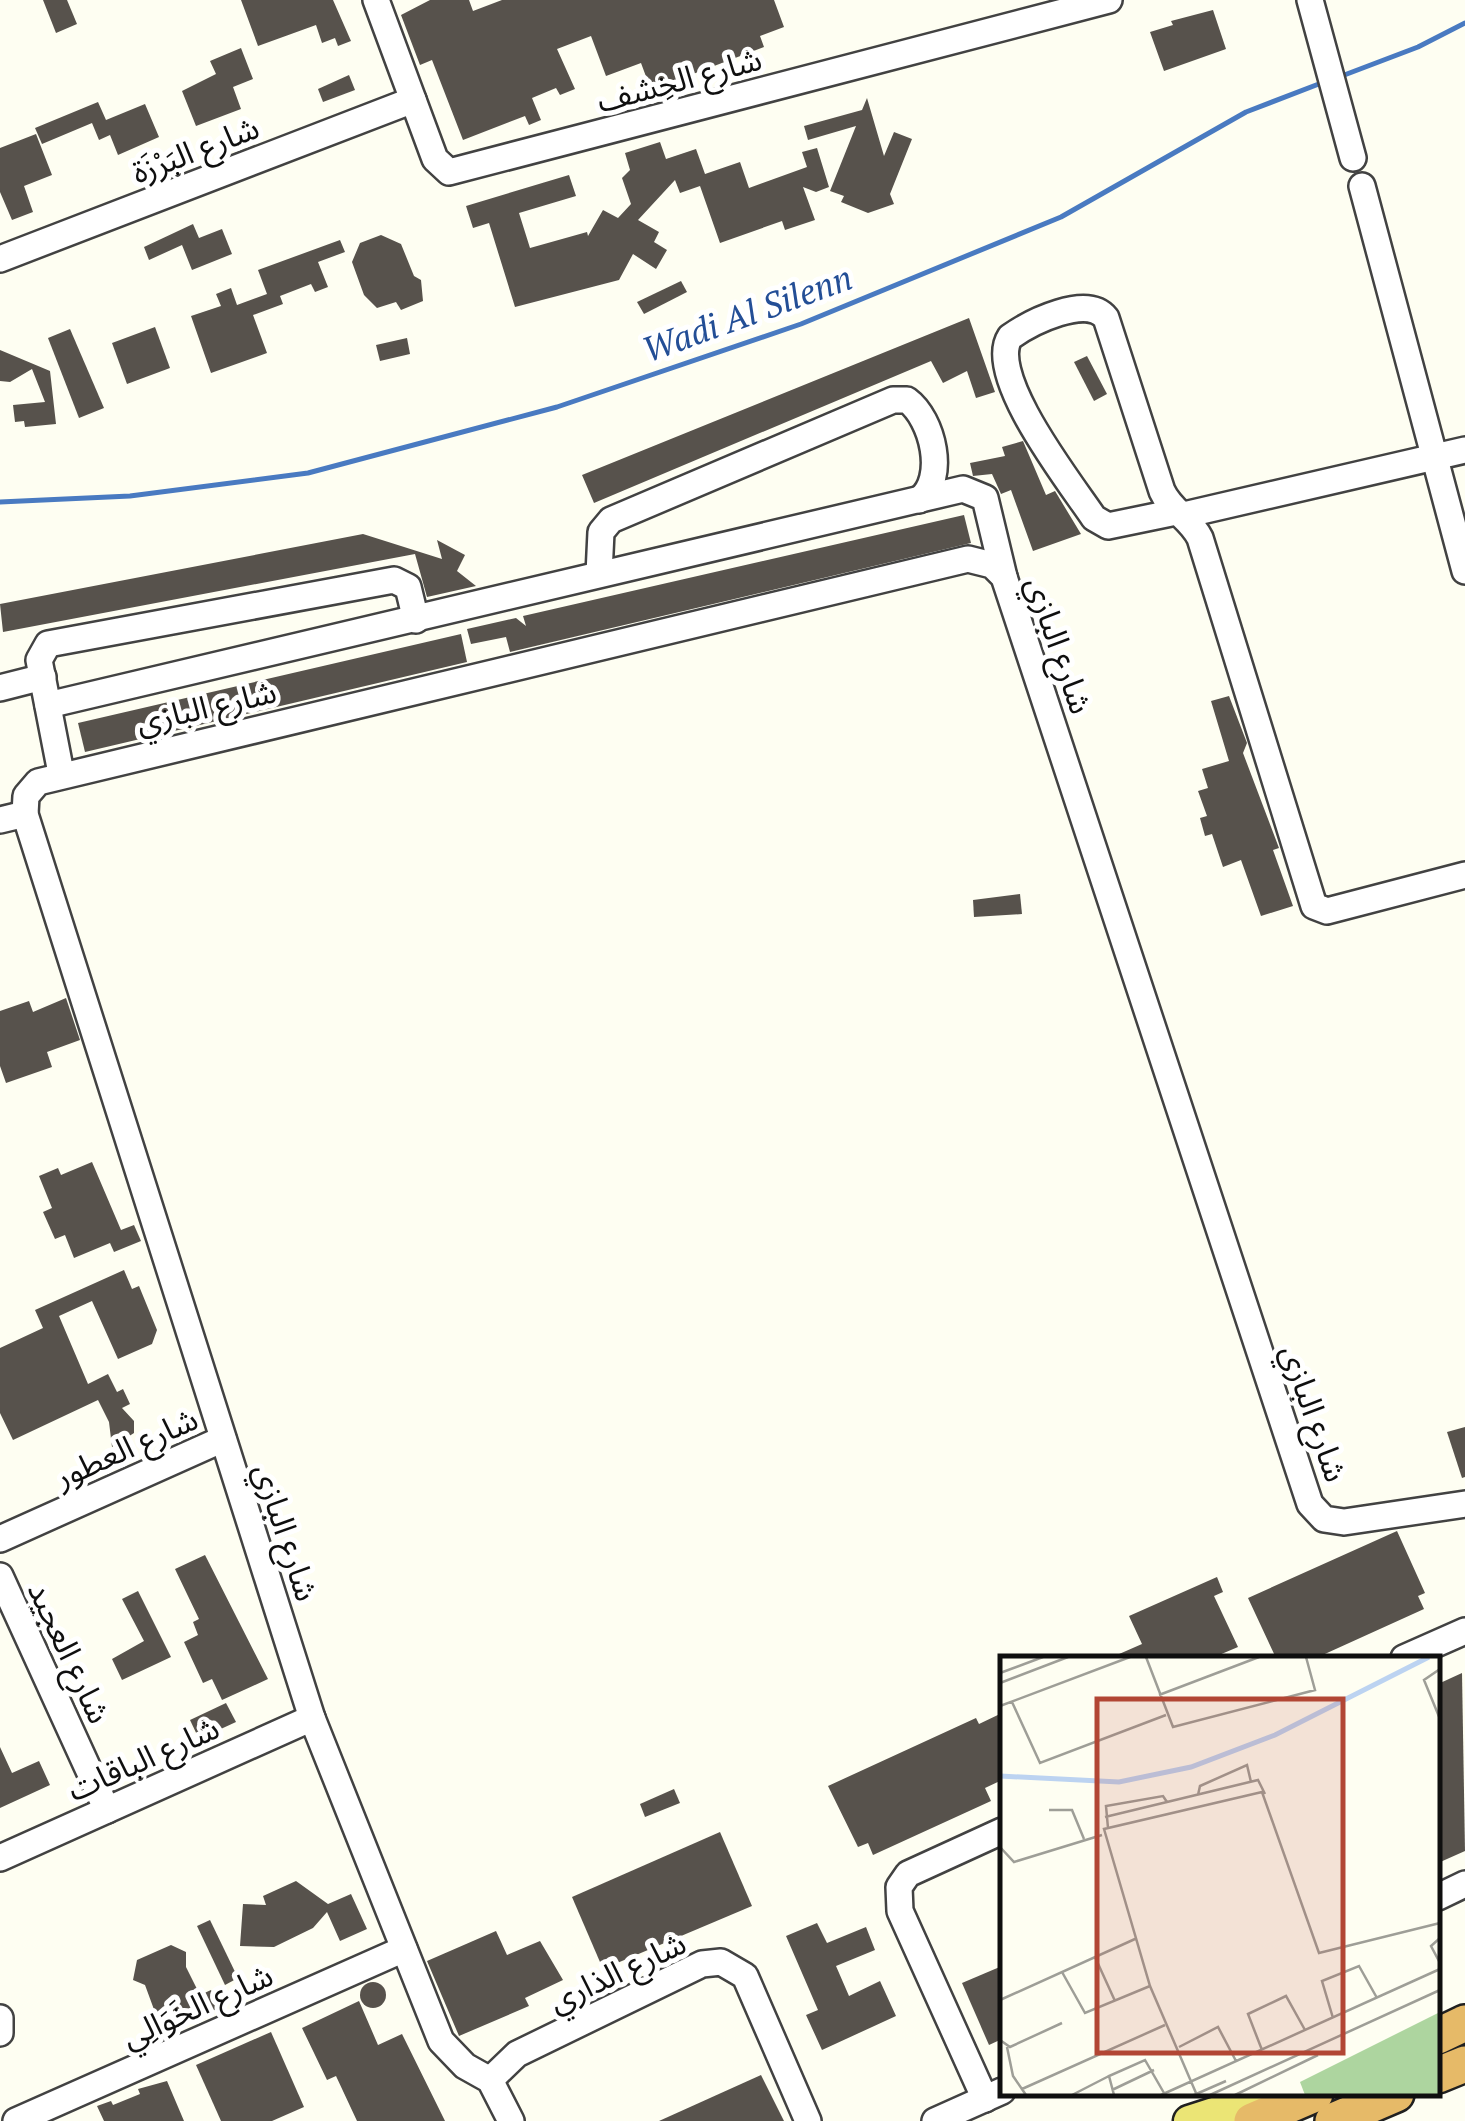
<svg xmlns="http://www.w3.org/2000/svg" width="1465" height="2121" font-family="'PT Serif','Noto Sans Arabic',serif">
<rect width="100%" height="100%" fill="#fefef2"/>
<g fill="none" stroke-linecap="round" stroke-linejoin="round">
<!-- stream -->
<g stroke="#497ac1" stroke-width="5">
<path d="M 1339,77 L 1418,47 L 1465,23"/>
<path d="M 0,502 L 130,496 L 308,473 L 557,407 L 801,324 L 1061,217 L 1246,112 L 1324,82"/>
</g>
</g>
<!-- building -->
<g fill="#57524c">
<path d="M 43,0 L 67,0 L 77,24 L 56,33 Z"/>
<path d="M 241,0 L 333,0 L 351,41 L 338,46 L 335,38 L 322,43 L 316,25 L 258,46 Z"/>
<path d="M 430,0 L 469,0 L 473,11 L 502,0 L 774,0 L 784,27 L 760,36 L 764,47 L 651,90 L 641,63 L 606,76 L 591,36 L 557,49 L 575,89 L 560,95 L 556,88 L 532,98 L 541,120 L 529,125 L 525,116 L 463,140 L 432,60 L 420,65 L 401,15 Z"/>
<path d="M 1213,10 L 1226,49 L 1164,71 L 1150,32 L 1173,25 L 1171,21 Z"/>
<path d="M 241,48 L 253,79 L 233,87 L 241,109 L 196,126 L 182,91 L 216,74 L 210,61 Z"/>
<path d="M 349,75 L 355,90 L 323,102 L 318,89 Z"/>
<path d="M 867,98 L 884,156 L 894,132 L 912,139 L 890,194 L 894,204 L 868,213 L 841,202 L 844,196 L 830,191 L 856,126 L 808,140 L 804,126 L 862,110 Z"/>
<path d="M 98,102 L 106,120 L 145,104 L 159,137 L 118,155 L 110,135 L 99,140 L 92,123 L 42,144 L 35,128 Z"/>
<path d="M 36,134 L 52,175 L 24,186 L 33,212 L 12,220 L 0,192 L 0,148 Z"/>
<path d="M 660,142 L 666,159 L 696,149 L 705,174 L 740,162 L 749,188 L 807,167 L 802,152 L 817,148 L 829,187 L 816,192 L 803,187 L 815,220 L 785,230 L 782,221 L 720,243 L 700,186 L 680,193 L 675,180 L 638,220 L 659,232 L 654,242 L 667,250 L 656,269 L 633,254 L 619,280 L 515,307 L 489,223 L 473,228 L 466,206 L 569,175 L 576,196 L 519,213 L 530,248 L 587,232 L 588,236 L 603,210 L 618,218 L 631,204 L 622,178 L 630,170 L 625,153 Z"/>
<path d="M 193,224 L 199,238 L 222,229 L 232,254 L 192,270 L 182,245 L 149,260 L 144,247 Z"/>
<path d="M 381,235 L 401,244 L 414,276 L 421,280 L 423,301 L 401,310 L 396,302 L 377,308 L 364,295 L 352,262 L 360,243 Z"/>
<path d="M 340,240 L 345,252 L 318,262 L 328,287 L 315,292 L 311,284 L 280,296 L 283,304 L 253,315 L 267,353 L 211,373 L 191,316 L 221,306 L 216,294 L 231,288 L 237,305 L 267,294 L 258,270 Z"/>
<path d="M 681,281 L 687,292 L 644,314 L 637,302 Z"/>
<path d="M 969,318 L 995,392 L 976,398 L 967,371 L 943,383 L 931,361 L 594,503 L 582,475 Z"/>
<path d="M 155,327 L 170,368 L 127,384 L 112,343 Z"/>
<path d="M 70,329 L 104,408 L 79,418 L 48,338 Z"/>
<path d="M 407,338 L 410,354 L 380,361 L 376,345 Z"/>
<path d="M 0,350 L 50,371 L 56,424 L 25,427 L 24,421 L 15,422 L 13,405 L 45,402 L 32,369 L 10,382 L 0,381 Z"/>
<path d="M 1087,356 L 1107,394 L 1094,401 L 1074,362 Z"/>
<path d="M 1023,441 L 1046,495 L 1055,491 L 1081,534 L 1033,551 L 1011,490 L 1001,494 L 992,474 L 973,476 L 970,463 L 1005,456 L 1002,447 Z"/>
<path d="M 964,515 L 971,543 L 510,652 L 506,637 L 471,644 L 467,629 L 516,618 L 526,626 L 523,616 Z"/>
<path d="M 363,534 L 442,559 L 437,540 L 465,555 L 457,571 L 476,586 L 427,597 L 415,554 L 3,632 L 0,604 Z"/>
<path d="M 461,634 L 467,662 L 85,752 L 78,723 Z"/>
<path d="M 1229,696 L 1247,743 L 1243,753 L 1279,848 L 1273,850 L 1293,906 L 1261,916 L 1241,860 L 1223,867 L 1212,834 L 1205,836 L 1200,818 L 1207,816 L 1198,791 L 1208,788 L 1202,769 L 1229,761 L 1211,701 Z"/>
<path d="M 1020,894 L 1022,914 L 974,917 L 973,900 Z"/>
<path d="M 66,998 L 80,1040 L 47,1052 L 52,1067 L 6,1083 L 0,1066 L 0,1011 L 29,1001 L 33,1012 Z"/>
<path d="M 92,1162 L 121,1230 L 134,1225 L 141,1241 L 114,1252 L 110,1243 L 74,1258 L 65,1235 L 55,1239 L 43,1212 L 52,1208 L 39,1176 L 58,1168 L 61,1175 Z"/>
<path d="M 124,1270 L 132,1289 L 139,1286 L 157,1330 L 152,1344 L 118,1359 L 92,1301 L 59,1316 L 88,1384 L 108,1374 L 117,1392 L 123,1389 L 130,1404 L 122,1408 L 134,1421 L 134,1433 L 112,1447 L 109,1422 L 98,1400 L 13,1440 L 0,1413 L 0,1348 L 43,1328 L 35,1310 Z"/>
<path d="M 1465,1427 L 1465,1477 L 1462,1478 L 1447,1432 Z"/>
<path d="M 1397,1531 L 1425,1593 L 1418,1596 L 1424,1609 L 1316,1658 L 1276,1658 L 1248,1598 Z"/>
<path d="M 205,1555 L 268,1679 L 222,1700 L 212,1679 L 203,1683 L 184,1642 L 198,1635 L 193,1622 L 199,1619 L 175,1569 Z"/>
<path d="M 1217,1577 L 1223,1592 L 1214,1596 L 1238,1647 L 1212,1658 L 1110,1658 L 1142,1644 L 1129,1616 Z"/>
<path d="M 138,1591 L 171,1657 L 122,1680 L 112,1659 L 144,1641 L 122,1599 Z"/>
<path d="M 1462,1673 L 1465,1851 L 1438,1863 L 1438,1684 Z"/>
<path d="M 226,1703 L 236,1722 L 199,1739 L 190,1720 Z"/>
<path d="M 1002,1713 L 1002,1780 L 985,1788 L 991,1801 L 873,1855 L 868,1843 L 858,1847 L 828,1786 L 976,1718 L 979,1724 Z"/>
<path d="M 0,1747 L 12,1773 L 39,1761 L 50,1785 L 0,1808 Z"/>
<path d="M 674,1789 L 680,1803 L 645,1817 L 640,1804 Z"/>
<path d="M 720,1832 L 752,1906 L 603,1969 L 572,1897 Z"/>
<path d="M 296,1881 L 328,1904 L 351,1894 L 367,1929 L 340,1941 L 327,1912 L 313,1928 L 274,1947 L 240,1946 L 243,1904 L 266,1905 L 263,1896 Z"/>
<path d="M 210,1920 L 238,1978 L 225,1985 L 197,1926 Z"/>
<path d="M 817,1923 L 827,1943 L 866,1927 L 875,1950 L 836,1966 L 849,1996 L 880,1981 L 896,2016 L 822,2050 L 806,2015 L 818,2010 L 786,1936 Z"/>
<path d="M 496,1931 L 507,1955 L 540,1941 L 563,1980 L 525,1998 L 529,2006 L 459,2036 L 427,1961 Z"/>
<path d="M 171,1945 L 186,1952 L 186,1967 L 200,1995 L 211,1990 L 219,2008 L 163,2034 L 145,1985 L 133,1980 L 137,1960 Z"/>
<path d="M 1002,1966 L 1002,2039 L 989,2045 L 962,1983 Z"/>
<circle cx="373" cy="1995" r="13"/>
<path d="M 359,2001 L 378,2045 L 402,2034 L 445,2121 L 357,2121 L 336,2076 L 327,2080 L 302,2028 Z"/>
<path d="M 271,2032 L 304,2107 L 272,2121 L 221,2121 L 196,2065 Z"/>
<path d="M 761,2075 L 784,2121 L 659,2121 Z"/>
<path d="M 167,2081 L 184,2121 L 104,2121 L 97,2106 L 111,2101 L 113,2105 L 140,2094 L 138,2089 Z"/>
</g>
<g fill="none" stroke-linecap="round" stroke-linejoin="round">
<defs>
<g id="minor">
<path d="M 376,0 L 435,159 L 449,172 L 1109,0"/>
<path d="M 1310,0 L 1353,158"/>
<path d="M 1362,186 L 1465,571"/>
<path d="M 0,259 L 413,100"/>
<path d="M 1176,512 L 1108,526 L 1094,518 C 1072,485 985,375 1010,337 C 1031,322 1087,294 1106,318 L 1162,491 C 1171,511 1190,518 1200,538 L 1314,906 L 1327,911 L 1465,875"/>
<path d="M 1184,515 L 1465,450"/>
<path d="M 599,574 L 601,532 L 611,520 L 893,400 L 907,400 C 933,419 947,479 919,500"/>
<path d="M 0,688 L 43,677"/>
<path d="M 48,705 L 963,489 L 985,498 L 1004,577"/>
<path d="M 61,773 L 39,660 L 48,644 L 394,580 L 408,587 L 416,620"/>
<path d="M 0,820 L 25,814"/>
<path d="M 0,1539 L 223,1439"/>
<path d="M 0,1576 L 107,1810"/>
<path d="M 1404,1658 L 1465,1631"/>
<path d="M 0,1858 L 312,1718"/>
<path d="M 1438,1897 L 1465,1884"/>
<path d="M 0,2018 L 0,2033"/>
<path d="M 490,2080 L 517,2054 L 702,1964 L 721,1962 L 745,1976 L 808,2121"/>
<path d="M 985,2099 L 900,1911 L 899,1887 L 908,1874 L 1002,1831"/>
<path d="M 16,2121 L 404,1949"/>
<path d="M 511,2121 L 490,2080 L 465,2066 L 441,2041 L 312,1718 L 25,814 L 26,796 L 38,782 L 968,559 L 992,565 L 1004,577 L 1310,1504 L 1324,1519 L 1344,1522 L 1465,1504"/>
<path d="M 935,2121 L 1002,2091"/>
</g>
<path id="major" d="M 1189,2121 L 1251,2101 L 1296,2097"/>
<g id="highway">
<path d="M 1438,2036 L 1465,2023"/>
<path d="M 1438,2075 L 1465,2064"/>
<path d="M 1252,2121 L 1315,2094"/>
<path d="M 1333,2121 L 1396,2094"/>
</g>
</defs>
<!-- minor casing -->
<use href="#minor" stroke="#424242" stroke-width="30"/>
<!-- major casing -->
<use href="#major" stroke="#202020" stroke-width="35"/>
<!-- highway casing -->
<use href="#highway" stroke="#202020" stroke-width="40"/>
<!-- minor -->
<use href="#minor" stroke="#fff" stroke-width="25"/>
<!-- major -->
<use href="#major" stroke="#ebe575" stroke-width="30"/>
<!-- highway -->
<use href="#highway" stroke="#e6ba68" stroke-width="35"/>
</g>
<g text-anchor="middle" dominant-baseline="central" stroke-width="10" stroke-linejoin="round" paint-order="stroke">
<!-- street labels -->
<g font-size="32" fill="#0f0f0f" stroke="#fff">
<text transform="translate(679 79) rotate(-15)">شارع الخِشف</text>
<text transform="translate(195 149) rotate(-21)">شارع البَرْزَة</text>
<text transform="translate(1060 645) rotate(71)">شارع البازي</text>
<text transform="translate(206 706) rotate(-13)">شارع البازي</text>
<text transform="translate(1315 1413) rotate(71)">شارع البازي</text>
<text transform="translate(126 1447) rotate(-24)">شارع العطور</text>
<text transform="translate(287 1532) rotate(72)">شارع البازي</text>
<text transform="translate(70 1652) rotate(65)">شارع العجيد</text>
<text transform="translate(143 1758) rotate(-24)">شارع الباقات</text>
<text transform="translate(617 1971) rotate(-25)">شارع الذاري</text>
<text transform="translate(197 2005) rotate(-24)">شارع الخَوَالِي</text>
</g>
<!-- water labels -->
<g font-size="35" font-style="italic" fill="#234e96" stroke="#fff">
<text transform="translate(747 313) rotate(-20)">Wadi Al Silenn</text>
</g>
</g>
<!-- overview -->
<g transform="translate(1000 1656)">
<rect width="440" height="440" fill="#fefef2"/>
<path d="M 440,356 L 440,439 L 305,439 L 300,426 Z" fill="#add59f"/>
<path fill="none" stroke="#bcd3f1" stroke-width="5" d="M 0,120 L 119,126 L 191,111 L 275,79 L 429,1"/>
<path fill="none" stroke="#9e9e97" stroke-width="2.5" d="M 146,1 L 173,71 L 315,34 L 306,1M 440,13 L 424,24 L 440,63M 0,17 L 43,1M 0,27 L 68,1M 159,39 L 259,1M 12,46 L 40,107 L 166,59M 0,50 L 130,1M 198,139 L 200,130 L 247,109 L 251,126M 49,154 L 72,154 L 84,183M 105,161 L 258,124 L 265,138M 108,172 L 106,150 L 163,140 L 167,146M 0,191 L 14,206 L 102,179M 440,282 L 431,290 L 440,307M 95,301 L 115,345M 62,316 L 85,357 L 150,330M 0,344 L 135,283M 333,362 L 322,325 L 359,310 L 377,342M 0,384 L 10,391 L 62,367M 7,391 L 13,420 L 26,439M 179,391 L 218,371 L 236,405M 262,394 L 248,358 L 286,340 L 305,374M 22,433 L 165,369M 112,434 L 154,414M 196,437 L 150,330 L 104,173 L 262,136 L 319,297 L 440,267M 72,439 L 109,420M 114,439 L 109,420 L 145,404 L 164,437M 161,439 L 440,313M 194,439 L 226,425M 210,439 L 440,334M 235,439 L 318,399"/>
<path fill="#b24634" fill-opacity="0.15" stroke="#b24634" stroke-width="5" d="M 97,43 L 343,43 L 343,397 L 97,397 Z"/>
<rect width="440" height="440" fill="none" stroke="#0f0f0f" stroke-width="5"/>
</g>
</svg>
